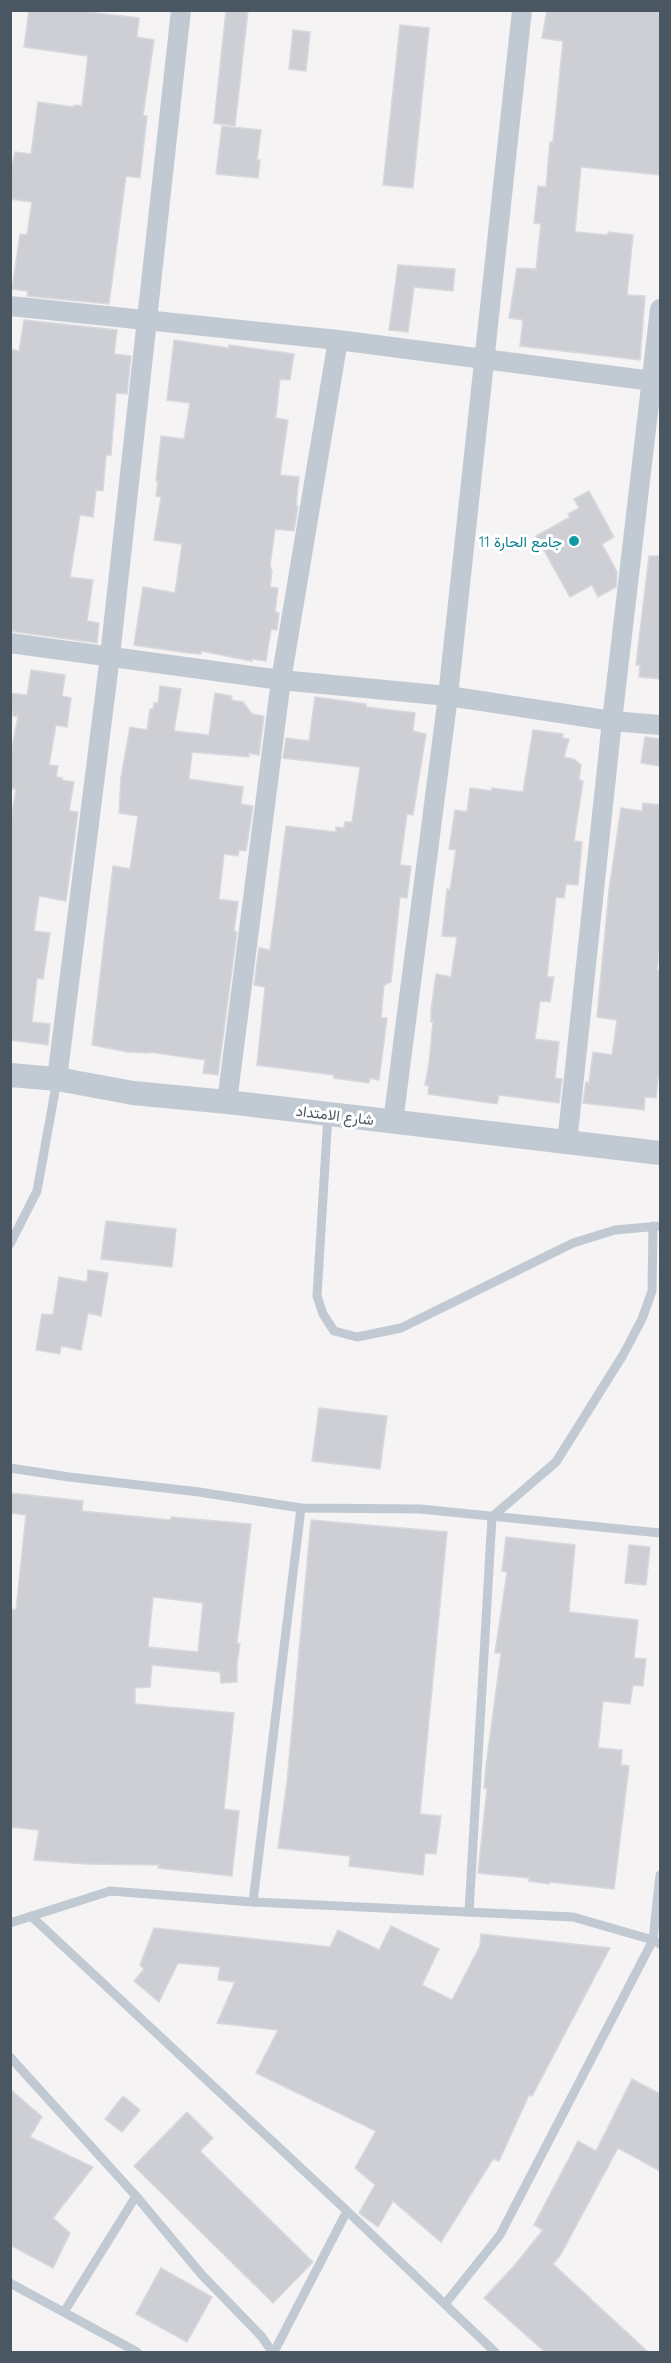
<svg xmlns="http://www.w3.org/2000/svg" width="671" height="2363" font-family="Quicksand,Vazirmatn,sans-serif">
<rect width="100%" height="100%" fill="#f5f3f3"/>
<!-- building -->
<g fill="#cdcfd5" stroke="#d7d9de" stroke-width="1.5" fill-rule="evenodd">
<path d="M 29,10 L 72,10 L 139,18 L 137,37 L 154,40 L 143,116 L 147,116 L 140,178 L 126,176 L 109,304 L 27,296 L 28,291 L 12,289 L 20,234 L 27,235 L 32,202 L 10,199 L 10,175 L 15,152 L 31,154 L 38,102 L 74,107 L 74,105 L 82,106 L 88,56 L 24,47 Z"/>
<path d="M 226,10 L 248,10 L 235,126 L 214,123 Z"/>
<path d="M 547,10 L 660,10 L 660,175 L 581,167 L 575,232 L 608,235 L 608,232 L 633,235 L 627,295 L 645,296 L 640,360 L 520,346 L 523,320 L 509,318 L 517,268 L 536,269 L 541,224 L 534,223 L 538,186 L 546,187 L 550,142 L 553,142 L 563,41 L 542,38 Z"/>
<path d="M 400,25 L 429,28 L 413,188 L 383,185 Z"/>
<path d="M 293,30 L 310,32 L 306,71 L 289,69 Z"/>
<path d="M 222,126 L 261,130 L 257,160 L 260,160 L 258,178 L 216,174 Z"/>
<path d="M 398,265 L 455,269 L 453,291 L 414,287 L 408,332 L 389,330 Z"/>
<path d="M 24,320 L 117,330 L 114,354 L 131,356 L 127,394 L 116,393 L 111,455 L 106,455 L 103,491 L 96,490 L 93,517 L 80,515 L 70,577 L 93,580 L 87,621 L 99,623 L 97,643 L 10,631 L 10,349 L 19,351 Z"/>
<path d="M 174,340 L 229,348 L 229,345 L 294,354 L 290,380 L 280,379 L 276,415 L 276,418 L 288,420 L 280,475 L 299,477 L 296,506 L 298,506 L 294,531 L 275,529 L 270,566 L 272,571 L 270,587 L 278,588 L 275,612 L 279,613 L 277,630 L 271,629 L 266,661 L 252,659 L 252,661 L 201,651 L 201,654 L 188,653 L 134,645 L 143,587 L 175,593 L 182,544 L 154,540 L 161,497 L 156,496 L 158,481 L 156,481 L 161,436 L 184,439 L 190,403 L 167,400 Z"/>
<path d="M 589,491 L 614,537 L 602,544 L 617,572 L 616,587 L 598,597 L 592,585 L 570,597 L 536,536 L 570,517 L 568,514 L 579,508 L 574,499 Z"/>
<path d="M 649,556 L 660,556 L 660,679 L 639,677 L 640,665 L 636,665 Z"/>
<path d="M 31,670 L 65,675 L 62,696 L 71,698 L 67,727 L 56,725 L 49,765 L 58,766 L 56,777 L 62,778 L 62,780 L 74,782 L 69,811 L 78,812 L 66,901 L 39,896 L 34,931 L 50,933 L 43,979 L 37,978 L 32,1022 L 50,1024 L 48,1045 L 10,1040 L 10,826 L 16,789 L 10,788 L 10,758 L 18,716 L 13,716 L 13,712 L 10,712 L 10,693 L 27,695 Z"/>
<path d="M 160,686 L 181,689 L 174,731 L 209,735 L 215,693 L 232,696 L 231,700 L 243,702 L 252,714 L 264,716 L 259,755 L 249,753 L 249,757 L 192,752 L 189,779 L 243,787 L 241,804 L 253,806 L 246,851 L 239,850 L 238,856 L 224,854 L 219,899 L 238,902 L 234,931 L 237,932 L 218,1075 L 203,1073 L 205,1060 L 149,1052 L 149,1053 L 127,1052 L 92,1045 L 113,866 L 130,869 L 138,816 L 119,813 L 121,777 L 130,727 L 147,730 L 150,709 L 153,709 L 154,703 L 158,703 Z"/>
<path d="M 315,697 L 366,704 L 366,707 L 415,713 L 413,731 L 426,734 L 413,815 L 407,814 L 400,865 L 411,866 L 407,898 L 400,897 L 391,982 L 384,985 L 381,1018 L 387,1018 L 379,1080 L 370,1078 L 369,1083 L 334,1078 L 334,1075 L 257,1065 L 265,987 L 254,985 L 259,948 L 270,950 L 286,826 L 336,832 L 336,827 L 344,828 L 345,822 L 352,822 L 360,767 L 283,758 L 286,738 L 309,741 Z"/>
<path d="M 533,730 L 563,734 L 562,738 L 569,739 L 564,757 L 574,759 L 581,765 L 579,780 L 583,781 L 574,841 L 582,842 L 578,885 L 566,884 L 564,898 L 556,897 L 547,977 L 554,977 L 550,1002 L 540,1001 L 535,1039 L 559,1042 L 555,1078 L 562,1079 L 559,1103 L 499,1095 L 497,1104 L 428,1094 L 429,1086 L 425,1085 L 429,1063 L 433,1022 L 431,1022 L 431,1011 L 436,974 L 451,977 L 457,937 L 442,936 L 447,889 L 450,890 L 456,850 L 449,849 L 455,810 L 467,812 L 470,788 L 492,791 L 492,788 L 523,792 Z"/>
<path d="M 645,737 L 660,739 L 660,766 L 641,763 Z"/>
<path d="M 643,803 L 660,805 L 660,946 L 657,970 L 660,970 L 660,1079 L 658,1078 L 656,1098 L 645,1097 L 644,1110 L 583,1103 L 586,1082 L 589,1083 L 593,1052 L 612,1055 L 617,1020 L 597,1017 L 609,890 L 621,808 L 642,811 Z"/>
<path d="M 106,1221 L 176,1229 L 172,1267 L 101,1259 Z"/>
<path d="M 88,1270 L 108,1273 L 101,1316 L 88,1313 L 81,1350 L 61,1346 L 60,1354 L 36,1350 L 42,1314 L 53,1315 L 59,1277 L 87,1282 Z"/>
<path d="M 319,1408 L 387,1416 L 380,1469 L 312,1461 Z"/>
<path d="M 10,1493 L 83,1501 L 82,1511 L 171,1520 L 171,1517 L 251,1524 L 237,1643 L 240,1644 L 237,1663 L 237,1682 L 221,1683 L 220,1672 L 152,1665 L 150,1687 L 135,1688 L 135,1704 L 234,1713 L 224,1809 L 239,1811 L 232,1876 L 158,1868 L 159,1865 L 87,1864 L 34,1860 L 39,1830 L 10,1827 L 10,1609 L 16,1610 L 26,1515 L 10,1513 ZM 153,1597 L 203,1603 L 198,1652 L 148,1647 Z"/>
<path d="M 311,1520 L 447,1532 L 420,1814 L 441,1816 L 436,1854 L 425,1853 L 423,1875 L 349,1866 L 350,1856 L 278,1848 L 287,1782 Z"/>
<path d="M 506,1537 L 575,1545 L 569,1612 L 638,1620 L 634,1658 L 646,1659 L 643,1686 L 633,1685 L 630,1704 L 603,1701 L 598,1748 L 622,1750 L 621,1765 L 629,1766 L 614,1889 L 550,1882 L 549,1884 L 529,1881 L 529,1878 L 478,1873 L 487,1788 L 484,1788 L 486,1766 L 501,1653 L 495,1653 L 507,1572 L 502,1571 Z"/>
<path d="M 629,1545 L 650,1547 L 646,1585 L 625,1583 Z"/>
<path d="M 391,1926 L 439,1949 L 422,1985 L 452,2000 L 480,1946 L 481,1934 L 610,1948 L 532,2096 L 529,2095 L 499,2161 L 493,2159 L 441,2242 L 393,2201 L 378,2227 L 359,2213 L 375,2185 L 355,2168 L 376,2131 L 256,2073 L 278,2030 L 217,2023 L 235,1982 L 218,1980 L 220,1967 L 178,1963 L 159,2002 L 134,1981 L 144,1969 L 140,1965 L 154,1928 L 330,1947 L 338,1930 L 379,1950 Z"/>
<path d="M 632,2079 L 660,2094 L 660,2171 L 618,2148 L 561,2254 L 553,2264 L 648,2352 L 545,2352 L 484,2298 L 514,2266 L 543,2230 L 534,2225 L 578,2141 L 596,2151 Z"/>
<path d="M 10,2089 L 42,2117 L 30,2137 L 93,2167 L 53,2218 L 70,2233 L 53,2268 L 10,2245 Z"/>
<path d="M 123,2096 L 140,2110 L 122,2132 L 105,2119 Z"/>
<path d="M 187,2112 L 213,2138 L 200,2151 L 313,2262 L 273,2303 L 134,2166 Z"/>
<path d="M 161,2268 L 212,2297 L 187,2342 L 136,2314 Z"/>
</g>
<g fill="none" stroke-linecap="round" stroke-linejoin="round">
<!-- service -->
<g stroke="#c1cad2" stroke-width="9">
<path d="M 328,1115 L 317,1296 L 323,1314 L 334,1331 L 357,1337 L 401,1328 L 573,1243 L 615,1230 L 660,1226"/>
<path d="M 10,1244 L 37,1191 L 57,1080"/>
<path d="M 10,1468 L 69,1477 L 199,1492 L 301,1508 L 420,1509 L 660,1533"/>
<path d="M 253,1902 L 301,1508"/>
<path d="M 469,1912 L 492,1517 L 556,1462 L 623,1355 L 642,1319 L 652,1291 L 653,1226"/>
<path d="M 31,1916 L 347,2211 L 495,2352"/>
<path d="M 10,1923 L 110,1891 L 253,1902 L 573,1917 L 653,1940 L 660,1944"/>
<path d="M 10,2057 L 136,2196 L 202,2275 L 262,2337 L 272,2352"/>
<path d="M 10,2283 L 137,2352"/>
<path d="M 445,2304 L 500,2235 L 653,1940 L 660,1875"/>
<path d="M 64,2312 L 136,2196"/>
<path d="M 274,2352 L 347,2211"/>
</g>
<!-- minor -->
<g stroke="#c1cad2" stroke-width="20">
<path d="M 10,306 L 338,340 L 660,382"/>
<path d="M 10,643 L 281,680 L 448,696 L 612,721 L 660,725"/>
<path d="M 57,1079 L 110,656 L 181,10"/>
<path d="M 227,1102 L 281,680 L 338,340"/>
<path d="M 393,1122 L 448,696 L 522,10"/>
<path d="M 567,1143 L 612,721 L 660,309"/>
</g>
<!-- tertiary -->
<path stroke="#c1cad2" stroke-width="24" d="M 10,1075 L 57,1079 L 133,1093 L 227,1102 L 660,1153"/>
</g>
<!-- markers -->
<circle fill="#0f9aa8" stroke="#fff" stroke-width="2" cx="574" cy="541" r="6"/>
<g text-anchor="middle" dominant-baseline="central" stroke-width="6" stroke-linejoin="round" paint-order="stroke">
<!-- culture labels -->
<g font-size="15" fill="#0d838f" stroke="#fff" text-anchor="end">
<text x="562" y="541">جامع الحارة 11</text>
</g>
<!-- street labels -->
<g font-size="15" fill="#4a5661" stroke="#fff">
<text transform="translate(335 1115) rotate(7)">شارع الامتداد</text>
</g>
</g>
<!-- border -->
<rect width="671" height="2363" fill="none" stroke="#4a5661" stroke-width="24"/>
</svg>
